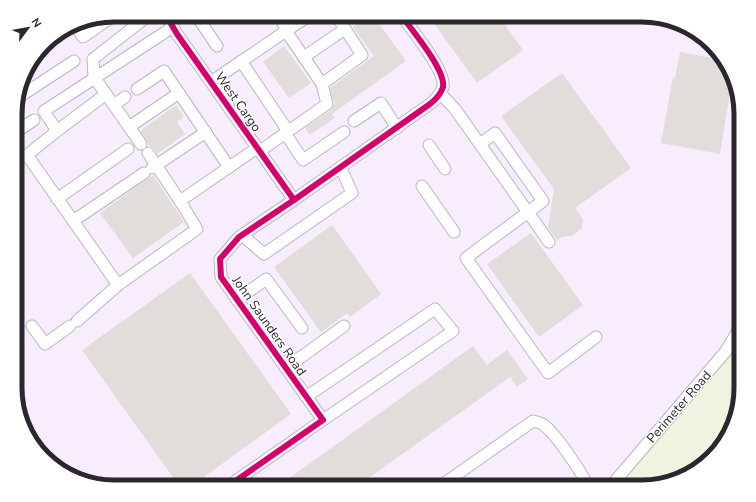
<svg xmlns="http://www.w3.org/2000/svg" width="756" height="502" font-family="'Nunito Sans',sans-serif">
<rect width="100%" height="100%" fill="#fbf7fd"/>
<!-- built -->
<path fill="#f8edfd" d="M 114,15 L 643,15 L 697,32 L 728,65 L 741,107 L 741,395 L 724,443 L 691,474 L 649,487 L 113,487 L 59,470 L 28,438 L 16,401 L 16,101 L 25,70 L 48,40 L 76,22 Z"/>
<!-- green -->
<path fill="#eff3df" d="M 741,337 L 741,395 L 724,443 L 691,474 L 649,487 L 616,487 L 727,360 Z"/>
<!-- building -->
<g fill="#e2dcdb">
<path d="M 355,15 L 373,15 L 406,61 L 332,114 L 335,118 L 310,135 L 305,128 L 331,110 L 336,102 L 333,99 L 330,88 L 374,56 L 353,27 L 360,22 Z"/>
<path d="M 428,15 L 498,15 L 523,50 L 477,83 Z"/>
<path d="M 284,46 L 311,83 L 289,98 L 263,62 Z"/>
<path d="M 680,52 L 724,60 L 728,64 L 732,80 L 720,154 L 661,143 L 673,77 L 675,78 Z"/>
<path d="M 562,73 L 631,168 L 575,208 L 583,219 L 582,228 L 572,236 L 562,237 L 557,240 L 548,228 L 554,189 L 501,116 Z"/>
<path d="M 176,105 L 184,117 L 177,122 L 185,134 L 157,154 L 154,149 L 150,146 L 140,131 Z"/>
<path d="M 153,175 L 184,222 L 133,258 L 100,213 Z"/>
<path d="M 332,225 L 381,294 L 350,317 L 347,313 L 321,332 L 274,267 Z"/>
<path d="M 531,233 L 583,305 L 539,337 L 487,264 Z"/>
<path d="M 190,273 L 291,414 L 190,487 L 180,487 L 82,350 Z"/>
<path d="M 473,346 L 487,365 L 507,350 L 528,379 L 517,387 L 510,377 L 356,487 L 277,487 Z"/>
</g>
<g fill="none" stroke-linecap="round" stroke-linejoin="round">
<defs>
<g id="minor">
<path d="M 166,15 L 177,34 L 294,200"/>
<path d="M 196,15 L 217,46"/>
<path d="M 280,15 L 286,31 L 310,15"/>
<path d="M 169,21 L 178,15"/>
<path d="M 74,24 L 83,37 L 115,15"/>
<path d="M 173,27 L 44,111 L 57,131 L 27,155 L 118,285 L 197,229 L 180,201"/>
<path d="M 44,45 L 57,37"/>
<path d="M 304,57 L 345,29"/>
<path d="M 241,61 L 288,131"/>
<path d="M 211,82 L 286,31 L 322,84 L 327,104 L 260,151"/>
<path d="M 322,84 L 362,55 L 336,15"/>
<path d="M 137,89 L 164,71 L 229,167"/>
<path d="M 440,93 L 455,109 L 549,242"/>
<path d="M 16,99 L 74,61"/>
<path d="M 114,105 L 125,97"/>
<path d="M 354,121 L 381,103 L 397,128"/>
<path d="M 129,127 L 179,93"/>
<path d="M 57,131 L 106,94"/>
<path d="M 16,132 L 34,120"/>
<path d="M 285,133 L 303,160 L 344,132"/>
<path d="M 141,144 L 94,77 L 93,59 L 149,15"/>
<path d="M 480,144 L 495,133 L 543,201 L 466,258 L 548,373 L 596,337"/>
<path d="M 429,145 L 445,169"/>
<path d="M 148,153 L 180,201 L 257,148"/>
<path d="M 152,168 L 206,132"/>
<path d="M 422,186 L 454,232"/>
<path d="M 57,199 L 128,149"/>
<path d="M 73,221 L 144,173"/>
<path d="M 242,235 L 264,254 L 352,193 L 341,168"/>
<path d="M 237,300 L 266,279 L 302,328"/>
<path d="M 77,321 L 118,285"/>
<path d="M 32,326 L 45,344 L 70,326"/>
<path d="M 285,367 L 304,355 L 344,326"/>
<path d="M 306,397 L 435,309 L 453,331 L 323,420"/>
<path d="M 227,487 L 323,420 L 221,277 L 220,259 L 239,237 L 294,200 L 430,104 C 435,100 441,94 443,87 C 446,70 411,29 401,15"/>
<path d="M 439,487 L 533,421 C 537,422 542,423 545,426 C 557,436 582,472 588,487"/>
<path d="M 610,487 L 726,351 L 736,334 L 741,322"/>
</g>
</defs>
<!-- minor casing -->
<use href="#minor" stroke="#bbb6bd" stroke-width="13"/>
<!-- minor -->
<use href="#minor" stroke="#fefeff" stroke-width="11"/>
<defs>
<g id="cycleway">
<path d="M 166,15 L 177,34 L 294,200"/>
<path d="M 227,487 L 323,420 L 221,277 L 220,259 L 239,237 L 294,200 L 430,104 C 435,100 441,94 443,87 C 446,70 411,29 401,15"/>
</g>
</defs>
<!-- cycleway casing -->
<use href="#cycleway" stroke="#fff" stroke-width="8"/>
<!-- cycleway -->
<use href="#cycleway" stroke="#d6006c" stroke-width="6"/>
</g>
<g text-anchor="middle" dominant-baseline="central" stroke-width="3" stroke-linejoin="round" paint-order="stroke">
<!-- street labels -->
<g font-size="13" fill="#2c262f" stroke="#fff">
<text transform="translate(238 102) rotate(55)">West Cargo</text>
<text transform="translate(269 326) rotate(55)">John Saunders Road</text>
<text transform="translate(679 407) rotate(-49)">Perimeter Road</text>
</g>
</g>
<!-- crop -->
<path d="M0 0H756V502H0ZM114 22H642A92 92 0 0 1 734 114V388A92 92 0 0 1 642 480H114A92 92 0 0 1 22 388V114A92 92 0 0 1 114 22Z" fill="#fff" fill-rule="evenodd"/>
<path fill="none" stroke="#2c262f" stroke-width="5" d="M114 22H642A92 92 0 0 1 734 114V388A92 92 0 0 1 642 480H114A92 92 0 0 1 22 388V114A92 92 0 0 1 114 22Z"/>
<!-- north arrow -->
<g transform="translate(28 28) rotate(58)" stroke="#ffffff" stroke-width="3" paint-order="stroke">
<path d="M0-3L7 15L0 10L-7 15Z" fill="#2c262f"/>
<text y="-6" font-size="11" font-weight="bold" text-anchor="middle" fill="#2c262f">N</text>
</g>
</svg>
